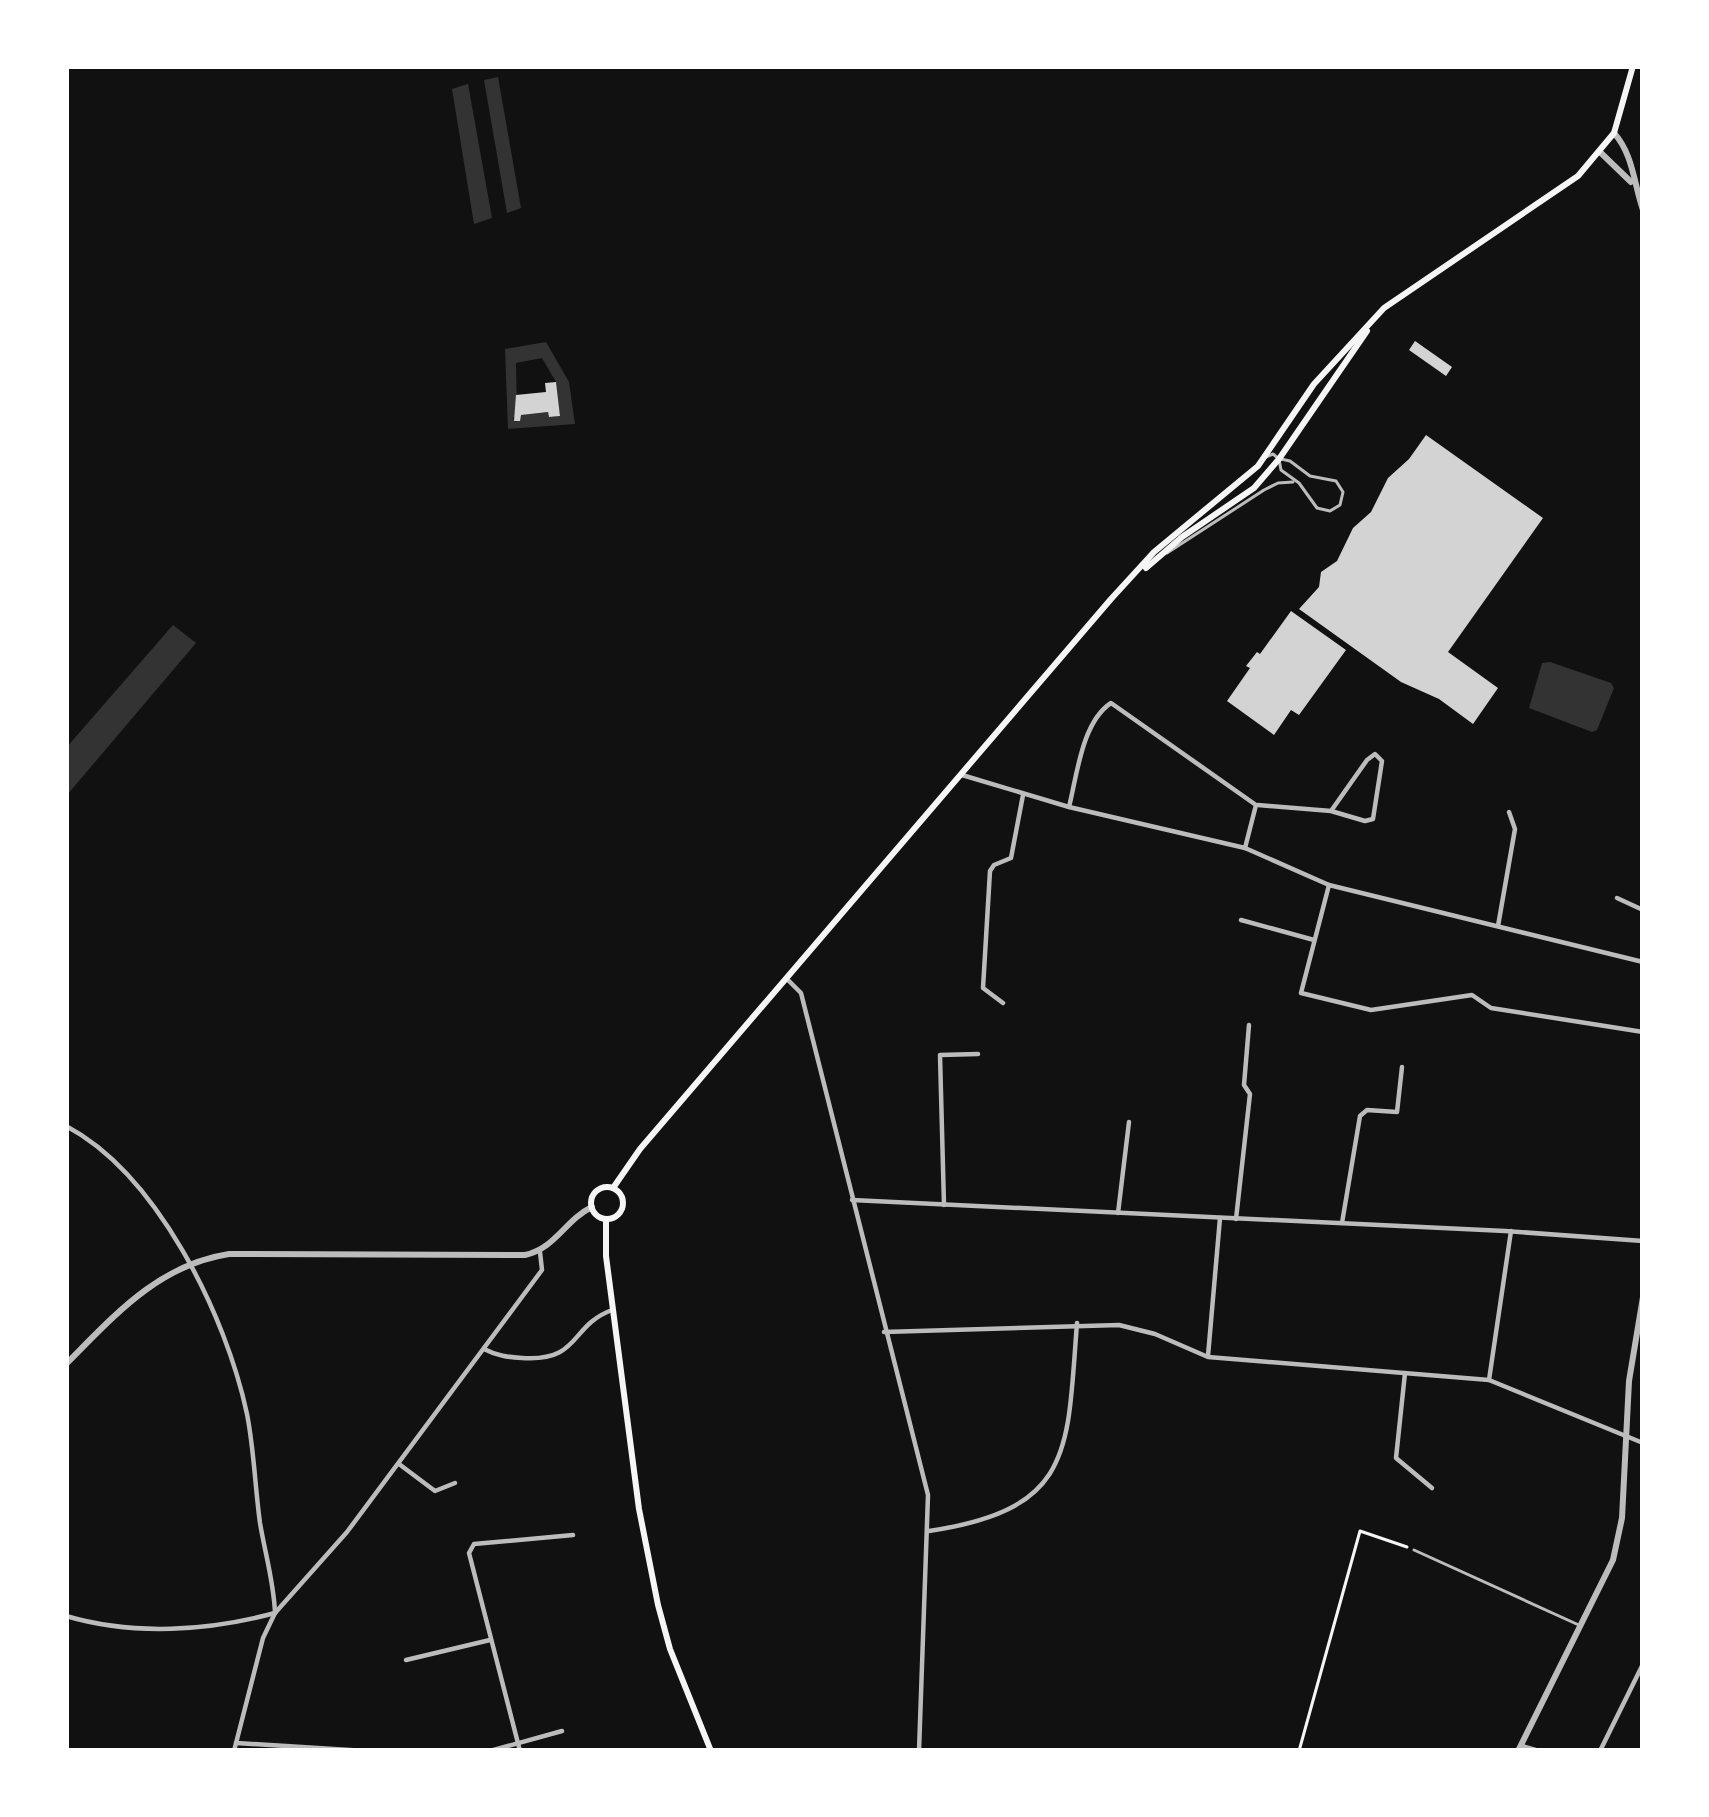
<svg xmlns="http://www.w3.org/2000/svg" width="1709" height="1817" font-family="Karla,sans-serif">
<rect width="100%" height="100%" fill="#111"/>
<!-- water -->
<g fill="#333" fill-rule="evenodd">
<path d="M 498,77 L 521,208 L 507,213 L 484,80 Z"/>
<path d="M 468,84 L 492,218 L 474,224 L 452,89 Z"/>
<path d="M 546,342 L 569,382 L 575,424 L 508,429 L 505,349 ZM 542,358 L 556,382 L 560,416 L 549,417 L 548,412 L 521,415 L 516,422 L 513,419 L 517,413 L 516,363 Z"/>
<path d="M 173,625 L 196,643 L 67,795 L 66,748 Z"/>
<path d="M 1550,662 L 1611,683 L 1614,688 L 1597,730 L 1592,732 L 1529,708 L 1542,663 Z"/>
</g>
<!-- building -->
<g fill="#d3d3d3">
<path d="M 1415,341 L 1452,367 L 1446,376 L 1409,350 Z"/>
<path d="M 556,382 L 560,416 L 549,417 L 548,412 L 521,415 L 520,421 L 514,421 L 516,395 L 546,392 L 545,383 Z"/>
<path d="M 1426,435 L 1543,518 L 1448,652 L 1498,688 L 1473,724 L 1439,699 L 1401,682 L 1299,609 L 1319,587 L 1321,572 L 1337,561 L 1353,528 L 1371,512 L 1388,478 L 1409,459 Z"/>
<path d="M 1291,611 L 1346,650 L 1299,715 L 1291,710 L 1274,735 L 1227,701 L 1250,668 L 1246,666 L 1257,652 L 1260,654 Z"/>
</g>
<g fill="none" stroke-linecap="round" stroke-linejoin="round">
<!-- path -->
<path stroke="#f5f5f5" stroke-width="3" d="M 1299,1751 L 1360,1531 L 1407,1547"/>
<!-- service -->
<g stroke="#bcbcbc" stroke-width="3">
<path d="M 1266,457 L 1273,454 L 1279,459 L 1281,470 L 1299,483 L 1317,508 L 1330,511 L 1340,505 L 1343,492 L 1336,481 L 1310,476 L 1290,461 L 1281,459"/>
<path d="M 1167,553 L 1264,490 L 1278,483 L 1293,482"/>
<path d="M 1414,1550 L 1581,1626"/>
</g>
<!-- minor -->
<g stroke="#bcbcbc" stroke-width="4.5">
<path d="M 962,775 L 1069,807 L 1245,848 L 1329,885 L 1643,962"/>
<path d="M 1258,805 L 1331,811 L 1365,821 L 1373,819 L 1382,761 L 1375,754 L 1367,760 L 1331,811"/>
<path d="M 1069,807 C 1077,775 1082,722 1111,703 L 1256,805 L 1245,848"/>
<path d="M 1329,885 L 1301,993 L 1371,1010 L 1472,995 L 1491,1008 L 1643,1032"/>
<path d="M 1617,898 L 1643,910"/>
<path d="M 1241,920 L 1314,940"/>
<path d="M 1498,926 L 1515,829 L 1509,812"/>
<path d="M 786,978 L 801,993 L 928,1495 L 919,1751"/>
<path d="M 1003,1003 L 983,988 L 990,871 L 994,865 L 1011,858 L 1023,795"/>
<path d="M 66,1126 C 157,1174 226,1315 247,1414 C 254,1449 255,1487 260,1523 C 265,1553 274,1583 275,1613"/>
<path d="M 852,1200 L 1505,1231 L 1643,1241"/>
<path d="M 944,1205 L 940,1055 L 978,1054"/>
<path d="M 1118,1213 L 1129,1122"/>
<path d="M 1236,1219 L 1250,1094 L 1244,1085 L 1249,1025"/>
<path d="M 1342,1223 L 1360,1116 L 1367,1110 L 1397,1112 L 1402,1067"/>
<path d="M 884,1332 L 1119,1325 L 1155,1334 L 1208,1357 L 1489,1380 L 1643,1443"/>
<path d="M 484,1349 C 497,1356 508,1357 522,1358 C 581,1362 569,1326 612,1310"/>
<path d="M 1208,1356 L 1220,1218"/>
<path d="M 1405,1373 L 1396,1458 L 1432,1488"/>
<path d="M 1489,1380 L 1511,1231"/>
<path d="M 399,1464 L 435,1491 L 455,1483"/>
<path d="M 929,1531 C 1075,1509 1067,1450 1077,1323"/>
<path d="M 66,1616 C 134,1636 208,1631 275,1613"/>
<path d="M 406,1660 L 490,1640"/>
<path d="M 236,1743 L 366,1751"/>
<path d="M 1522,1746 L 1539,1751"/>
<path d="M 234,1751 L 263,1638 L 275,1613 L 347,1532 L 542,1270 L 540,1252"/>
<path d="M 490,1751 L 562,1731"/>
<path d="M 520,1751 L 469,1553 L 474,1544 L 573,1535"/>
<path d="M 1600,1751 L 1643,1664"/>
</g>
<!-- tertiary -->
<g stroke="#bcbcbc" stroke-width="6">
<path d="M 1614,133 C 1633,154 1634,184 1643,210"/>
<path d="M 1600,152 L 1631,182"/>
<path d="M 66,1364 C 114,1316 158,1265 229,1254 L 525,1255 C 556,1248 565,1220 592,1207"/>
<path d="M 1518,1751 L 1613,1560 L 1622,1518 L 1629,1381 L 1643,1297"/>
</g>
<!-- secondary -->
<g stroke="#f5f5f5" stroke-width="6">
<path d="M 1146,568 L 1182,537 L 1254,488 L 1279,459 L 1367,331"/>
<circle cx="607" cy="1203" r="16"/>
<path d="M 613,1188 L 640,1149 L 1111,599 L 1154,552 L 1258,466 L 1314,384 L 1384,308 L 1578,176 L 1614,133 L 1633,66"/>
<path d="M 606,1219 L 606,1256 L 639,1509 L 658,1605 L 670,1649 L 711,1751"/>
</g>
</g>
<!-- border -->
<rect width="1709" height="1817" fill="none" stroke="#ffffff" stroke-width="138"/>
</svg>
